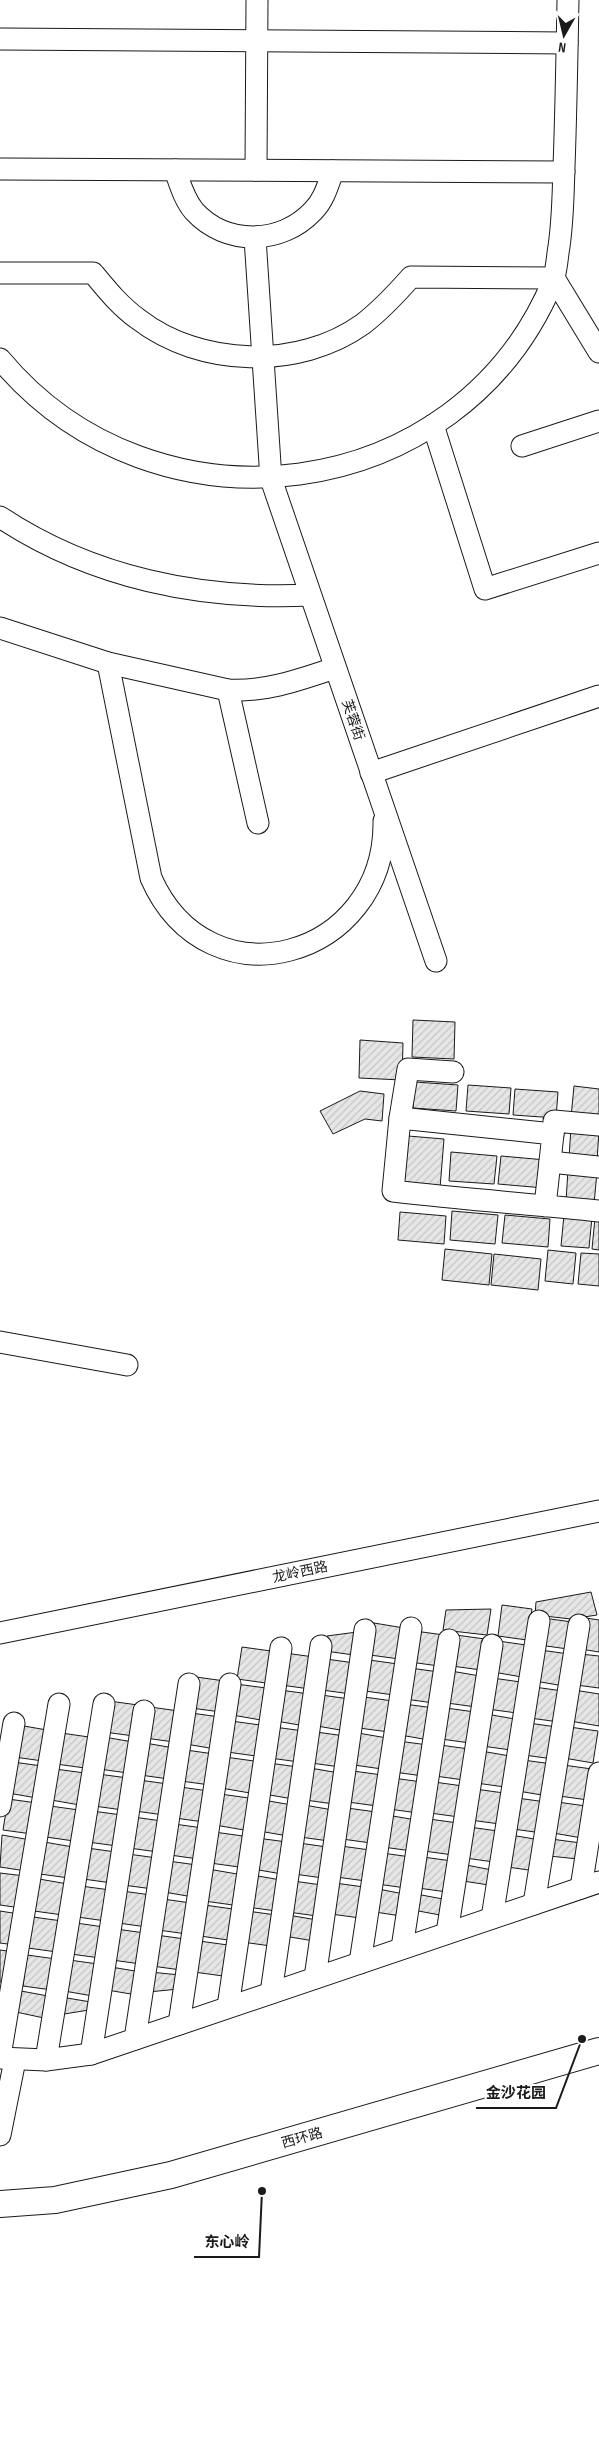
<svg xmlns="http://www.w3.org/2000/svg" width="599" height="2455" font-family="'Sofia Sans Condensed','Noto Sans SC',sans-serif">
<defs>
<pattern id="building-hatch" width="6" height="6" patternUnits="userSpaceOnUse" patternTransform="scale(1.25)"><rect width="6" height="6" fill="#e6e6e6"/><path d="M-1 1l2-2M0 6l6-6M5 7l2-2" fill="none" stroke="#c5c5c5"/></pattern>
</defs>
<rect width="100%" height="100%" fill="#fff"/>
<!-- building -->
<g fill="url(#building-hatch)" stroke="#1a1a1a">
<path d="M 413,1020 L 455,1022 L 454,1059 L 412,1057 Z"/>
<path d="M 360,1040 L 403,1043 L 402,1080 L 359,1078 Z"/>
<path d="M 415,1082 L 458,1085 L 456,1111 L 413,1108 Z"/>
<path d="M 468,1085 L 511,1088 L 509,1114 L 466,1111 Z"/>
<path d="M 574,1086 L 599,1089 L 599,1120 L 571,1117 Z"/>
<path d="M 515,1089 L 558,1092 L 556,1118 L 513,1115 Z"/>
<path d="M 360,1091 L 384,1094 L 382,1121 L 365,1119 L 333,1134 L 320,1111 Z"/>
<path d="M 571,1127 L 599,1130 L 597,1161 L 569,1158 Z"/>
<path d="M 408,1136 L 444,1139 L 440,1188 L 403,1185 Z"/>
<path d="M 451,1152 L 497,1156 L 494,1184 L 449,1181 Z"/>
<path d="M 501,1156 L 546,1160 L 544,1188 L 498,1184 Z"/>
<path d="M 568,1170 L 597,1172 L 594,1204 L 566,1201 Z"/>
<path d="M 452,1211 L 498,1215 L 495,1244 L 450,1240 Z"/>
<path d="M 400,1212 L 446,1216 L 444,1244 L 398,1240 Z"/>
<path d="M 505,1215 L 550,1219 L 548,1247 L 502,1243 Z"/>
<path d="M 564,1215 L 592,1217 L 589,1248 L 561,1246 Z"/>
<path d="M 595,1218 L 599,1218 L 599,1250 L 592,1249 Z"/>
<path d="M 445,1249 L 492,1254 L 489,1285 L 442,1280 Z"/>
<path d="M 548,1250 L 576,1253 L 573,1284 L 545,1281 Z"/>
<path d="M 581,1253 L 599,1254 L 599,1286 L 578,1284 Z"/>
<path d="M 494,1254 L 541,1259 L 538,1290 L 491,1285 Z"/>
<path d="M 591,1592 L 597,1615 L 571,1619 L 535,1615 L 536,1602 Z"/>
<path d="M 502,1605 L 532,1609 L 527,1640 L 498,1636 Z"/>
<path d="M 491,1609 L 487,1635 L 443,1630 L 446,1610 Z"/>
<path d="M 543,1618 L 572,1622 L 568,1649 L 539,1645 Z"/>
<path d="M 586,1618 L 599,1620 L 599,1652 L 581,1649 Z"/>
<path d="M 374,1623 L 404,1628 L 399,1659 L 370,1655 Z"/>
<path d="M 415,1631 L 444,1635 L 439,1666 L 410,1662 Z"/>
<path d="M 357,1632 L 354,1655 L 325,1651 L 327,1636 Z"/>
<path d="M 456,1635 L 485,1639 L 481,1670 L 452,1666 Z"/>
<path d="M 498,1641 L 526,1645 L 522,1677 L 493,1672 Z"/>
<path d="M 242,1647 L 271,1651 L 266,1683 L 237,1679 Z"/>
<path d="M 540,1650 L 569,1654 L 564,1686 L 535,1681 Z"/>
<path d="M 285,1653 L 314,1657 L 310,1689 L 281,1685 Z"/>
<path d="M 580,1654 L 599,1656 L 599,1688 L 576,1685 Z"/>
<path d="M 326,1659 L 355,1663 L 351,1694 L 322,1690 Z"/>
<path d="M 369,1660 L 398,1664 L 394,1695 L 365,1691 Z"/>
<path d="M 410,1668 L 439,1672 L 434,1703 L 405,1699 Z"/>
<path d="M 451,1671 L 480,1676 L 476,1707 L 447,1703 Z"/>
<path d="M 196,1677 L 225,1681 L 221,1712 L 191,1708 Z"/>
<path d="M 492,1678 L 521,1682 L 517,1713 L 487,1709 Z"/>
<path d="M 236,1684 L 266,1688 L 261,1720 L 232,1715 Z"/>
<path d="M 534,1687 L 563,1691 L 559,1722 L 530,1718 Z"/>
<path d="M 280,1690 L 309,1694 L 305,1726 L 276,1721 Z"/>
<path d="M 574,1690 L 599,1694 L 599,1726 L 570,1721 Z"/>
<path d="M 321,1695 L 350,1699 L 346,1731 L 317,1726 Z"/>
<path d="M 364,1697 L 393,1701 L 389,1732 L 359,1728 Z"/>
<path d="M 109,1701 L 138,1705 L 134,1736 L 104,1732 Z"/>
<path d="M 404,1704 L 434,1708 L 429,1740 L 400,1735 Z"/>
<path d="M 150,1707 L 179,1711 L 174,1742 L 145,1738 Z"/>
<path d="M 446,1708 L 475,1712 L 470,1743 L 441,1739 Z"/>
<path d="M 191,1713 L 220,1717 L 215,1749 L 186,1744 Z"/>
<path d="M 486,1714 L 515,1719 L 511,1750 L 482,1746 Z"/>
<path d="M 231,1721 L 260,1725 L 256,1756 L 227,1752 Z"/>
<path d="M 528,1723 L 557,1727 L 553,1759 L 524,1755 Z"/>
<path d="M 18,1725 L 47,1730 L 43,1761 L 14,1757 Z"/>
<path d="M 274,1727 L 304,1731 L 299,1762 L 270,1758 Z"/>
<path d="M 569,1727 L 598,1731 L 593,1763 L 564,1758 Z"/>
<path d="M 316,1732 L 345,1736 L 340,1767 L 311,1763 Z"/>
<path d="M 61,1733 L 89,1737 L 85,1768 L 56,1764 Z"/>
<path d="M 358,1733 L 387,1738 L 382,1769 L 354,1765 Z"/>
<path d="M 104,1737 L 133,1742 L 128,1773 L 99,1769 Z"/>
<path d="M 398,1741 L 428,1745 L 423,1776 L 394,1772 Z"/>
<path d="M 145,1743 L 174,1748 L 169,1779 L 140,1775 Z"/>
<path d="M 440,1745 L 469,1749 L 464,1780 L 435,1776 Z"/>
<path d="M 186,1750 L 214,1754 L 210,1785 L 181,1781 Z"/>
<path d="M 481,1751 L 510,1756 L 505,1787 L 476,1783 Z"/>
<path d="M 225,1757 L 254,1761 L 250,1793 L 221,1788 Z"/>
<path d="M 523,1760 L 552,1764 L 548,1796 L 518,1791 Z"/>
<path d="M 13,1762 L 42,1766 L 37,1798 L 8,1793 Z"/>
<path d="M 269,1763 L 298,1767 L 293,1799 L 264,1794 Z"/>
<path d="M 563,1765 L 592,1769 L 588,1800 L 559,1796 Z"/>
<path d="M 310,1768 L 339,1773 L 334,1804 L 305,1800 Z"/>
<path d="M 55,1769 L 85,1773 L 80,1805 L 51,1800 Z"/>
<path d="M 353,1771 L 382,1775 L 377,1806 L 348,1802 Z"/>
<path d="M 98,1774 L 128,1778 L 123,1810 L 94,1806 Z"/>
<path d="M 393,1778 L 422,1782 L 418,1813 L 389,1809 Z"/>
<path d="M 139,1780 L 168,1784 L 164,1815 L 135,1811 Z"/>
<path d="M 434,1782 L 463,1786 L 459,1817 L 430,1813 Z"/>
<path d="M 180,1787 L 209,1791 L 204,1822 L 175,1818 Z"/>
<path d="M 475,1789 L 504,1793 L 500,1824 L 470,1820 Z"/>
<path d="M 220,1794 L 249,1798 L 244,1830 L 215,1825 Z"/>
<path d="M 517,1798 L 546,1802 L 542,1833 L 513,1829 Z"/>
<path d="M 8,1799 L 37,1803 L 32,1834 L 3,1830 Z"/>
<path d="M 263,1800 L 292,1805 L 288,1836 L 259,1831 Z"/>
<path d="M 557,1802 L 586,1806 L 582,1838 L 553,1833 Z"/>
<path d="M 304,1805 L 333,1810 L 329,1841 L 300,1837 Z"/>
<path d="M 50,1806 L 79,1810 L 74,1841 L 46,1837 Z"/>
<path d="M 347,1808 L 376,1812 L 371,1843 L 342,1839 Z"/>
<path d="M 92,1811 L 122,1815 L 117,1846 L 88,1842 Z"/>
<path d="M 387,1815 L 416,1820 L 412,1851 L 383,1847 Z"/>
<path d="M 133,1817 L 162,1821 L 158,1852 L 129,1848 Z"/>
<path d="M 429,1819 L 458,1823 L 453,1855 L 424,1851 Z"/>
<path d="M 174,1824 L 203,1828 L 198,1859 L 170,1855 Z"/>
<path d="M 469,1827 L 498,1831 L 494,1862 L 465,1858 Z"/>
<path d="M 214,1832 L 243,1836 L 239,1867 L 210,1863 Z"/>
<path d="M 2,1835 L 31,1840 L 26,1871 L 0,1867 Z"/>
<path d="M 511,1835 L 540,1840 L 536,1871 L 507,1867 Z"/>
<path d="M 257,1838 L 287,1842 L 282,1874 L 253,1869 Z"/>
<path d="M 551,1839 L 581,1843 L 578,1859 L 549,1856 Z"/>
<path d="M 44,1842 L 73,1847 L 69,1878 L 40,1874 Z"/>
<path d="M 299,1843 L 327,1847 L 323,1878 L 294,1874 Z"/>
<path d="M 341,1846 L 370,1850 L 366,1881 L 336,1877 Z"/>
<path d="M 87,1848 L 116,1852 L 112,1883 L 83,1879 Z"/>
<path d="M 382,1853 L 411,1857 L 406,1888 L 377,1884 Z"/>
<path d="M 128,1854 L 157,1858 L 153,1889 L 123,1885 Z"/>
<path d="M 423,1857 L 452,1861 L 447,1892 L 418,1888 Z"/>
<path d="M 168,1861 L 197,1865 L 193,1897 L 164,1892 Z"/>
<path d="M 466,1865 L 492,1870 L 489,1885 L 463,1881 Z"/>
<path d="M 208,1869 L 237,1874 L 233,1905 L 204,1901 Z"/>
<path d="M 0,1873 L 25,1876 L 21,1908 L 0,1905 Z"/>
<path d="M 252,1875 L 281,1880 L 276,1911 L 247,1907 Z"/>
<path d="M 39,1879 L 68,1884 L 63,1915 L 34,1911 Z"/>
<path d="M 293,1881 L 322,1885 L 317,1916 L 288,1912 Z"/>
<path d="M 335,1883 L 364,1887 L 360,1918 L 331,1914 Z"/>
<path d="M 81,1886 L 110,1890 L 106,1921 L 77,1917 Z"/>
<path d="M 378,1889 L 404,1894 L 401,1916 L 375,1912 Z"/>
<path d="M 122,1891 L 151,1895 L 147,1927 L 118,1923 Z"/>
<path d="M 416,1894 L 443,1899 L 440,1915 L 413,1910 Z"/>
<path d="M 163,1899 L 191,1903 L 187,1934 L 158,1930 Z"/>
<path d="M 204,1905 L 233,1909 L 228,1940 L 200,1936 Z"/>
<path d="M 0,1911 L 19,1914 L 15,1945 L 0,1943 Z"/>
<path d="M 247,1911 L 276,1915 L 271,1946 L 242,1942 Z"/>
<path d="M 288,1915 L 317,1920 L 314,1941 L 284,1936 Z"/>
<path d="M 33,1917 L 62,1921 L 57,1952 L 28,1948 Z"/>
<path d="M 76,1923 L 104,1927 L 100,1958 L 71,1954 Z"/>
<path d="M 116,1929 L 145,1933 L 141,1964 L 112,1960 Z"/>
<path d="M 156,1935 L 185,1939 L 181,1970 L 152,1966 Z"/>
<path d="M 199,1941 L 228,1945 L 223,1976 L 194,1972 Z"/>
<path d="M 0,1950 L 14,1952 L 9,1983 L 0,1982 Z"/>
<path d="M 27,1955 L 56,1959 L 52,1990 L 23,1986 Z"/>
<path d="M 69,1960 L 98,1964 L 93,1996 L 64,1991 Z"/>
<path d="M 111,1967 L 141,1972 L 137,1995 L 107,1990 Z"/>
<path d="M 150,1972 L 180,1975 L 179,1989 L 148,1992 Z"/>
<path d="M 21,1991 L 48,1996 L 44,2018 L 16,2012 Z"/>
<path d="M 61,1997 L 91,2002 L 89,2010 L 58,2015 Z"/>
</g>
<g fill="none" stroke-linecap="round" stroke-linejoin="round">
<defs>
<g id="minor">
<path d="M 0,39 L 567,43"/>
<path d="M 0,169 L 564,172"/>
<path d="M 175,170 C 180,184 184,199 194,211 C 226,246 281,245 313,211 C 324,200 328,185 333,171"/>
<path d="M 256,170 L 257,0"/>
<path d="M 255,238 L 271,479 L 436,961"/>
<path d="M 0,273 L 93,273 C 107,290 120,306 138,319 C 200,367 299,370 363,324 C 381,310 396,294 411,277 L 554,278"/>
<path d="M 554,278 L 599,352"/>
<path d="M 0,359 C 154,544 459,507 553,281 C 556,272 557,262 558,253 C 563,224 563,196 564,167 C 566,112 567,56 568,0"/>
<path d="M 433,425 L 485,589 L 599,553"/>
<path d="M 522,446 L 599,421"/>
<path d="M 0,517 C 92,578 201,600 310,595"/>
<path d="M 0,628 L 108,663 L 228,690 C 266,692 299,680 335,668"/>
<path d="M 108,663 L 151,878 C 209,1009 386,958 384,821"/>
<path d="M 228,690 L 258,823"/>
<path d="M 371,773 L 599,696"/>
<path d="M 400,1118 L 408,1069 L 453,1072"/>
<path d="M 553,1134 L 554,1121 L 599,1125"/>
<path d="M 550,1162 L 599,1167"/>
<path d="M 545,1206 L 553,1134 L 400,1118 L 393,1191 C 461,1199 530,1204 599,1211"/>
<path d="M 0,1342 L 127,1365"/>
<path d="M 0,1633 L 599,1511"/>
<path d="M 0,1806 L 14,1723"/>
<path d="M 581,1888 L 599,1773"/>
<path d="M 534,1904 L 579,1625"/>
<path d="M 492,1918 L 539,1621"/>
<path d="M 447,1933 L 492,1645"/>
<path d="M 402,1948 L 449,1640"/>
<path d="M 360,1963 L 411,1628"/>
<path d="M 315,1978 L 365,1630"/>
<path d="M 271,1993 L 321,1646"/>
<path d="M 228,2007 L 281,1648"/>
<path d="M 179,2024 L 230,1684"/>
<path d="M 135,2039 L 189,1684"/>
<path d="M 91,2054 L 144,1711"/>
<path d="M 0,2056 L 59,1704"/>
<path d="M 0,2058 L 46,2060 L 91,2054 L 599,1882"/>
<path d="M 46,2060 L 104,1704"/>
<path d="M 0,2135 L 15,2060"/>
</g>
<path id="major" d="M 0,2204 L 55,2200 L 171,2175 L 599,2051"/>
</defs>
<!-- minor casing -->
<use href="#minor" stroke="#1a1a1a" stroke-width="23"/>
<!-- major casing -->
<use href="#major" stroke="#1a1a1a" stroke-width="28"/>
<!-- minor -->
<use href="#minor" stroke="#fff" stroke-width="21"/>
<!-- major -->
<use href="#major" stroke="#fff" stroke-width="26"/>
</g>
<g text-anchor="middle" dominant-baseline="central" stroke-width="4" stroke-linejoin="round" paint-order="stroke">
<!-- street labels -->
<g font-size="14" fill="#1a1a1a" stroke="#fff">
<text transform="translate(353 720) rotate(71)">芙蓉街</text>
<text transform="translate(300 1572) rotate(-12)">龙岭西路</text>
<text transform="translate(302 2138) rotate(-16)">西环路</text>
</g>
</g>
<!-- callouts -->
<path fill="none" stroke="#1a1a1a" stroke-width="2" d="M582 2039L556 2108H476M262 2191L259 2257H194"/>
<g fill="#1a1a1a" stroke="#fff" stroke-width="2">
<circle cx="582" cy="2039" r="5"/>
<circle cx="262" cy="2191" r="5"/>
</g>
<g font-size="15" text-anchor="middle" font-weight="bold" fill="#1a1a1a" stroke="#fff" stroke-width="4" stroke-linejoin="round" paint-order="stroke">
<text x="516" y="2098">金沙花园</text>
<text x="227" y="2247">东心岭</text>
</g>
<!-- north arrow -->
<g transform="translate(564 35) rotate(188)" stroke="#ffffff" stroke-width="4" paint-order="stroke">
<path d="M0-4L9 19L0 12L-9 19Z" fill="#1a1a1a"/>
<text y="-8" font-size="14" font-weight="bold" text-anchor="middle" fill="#1a1a1a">N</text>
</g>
</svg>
